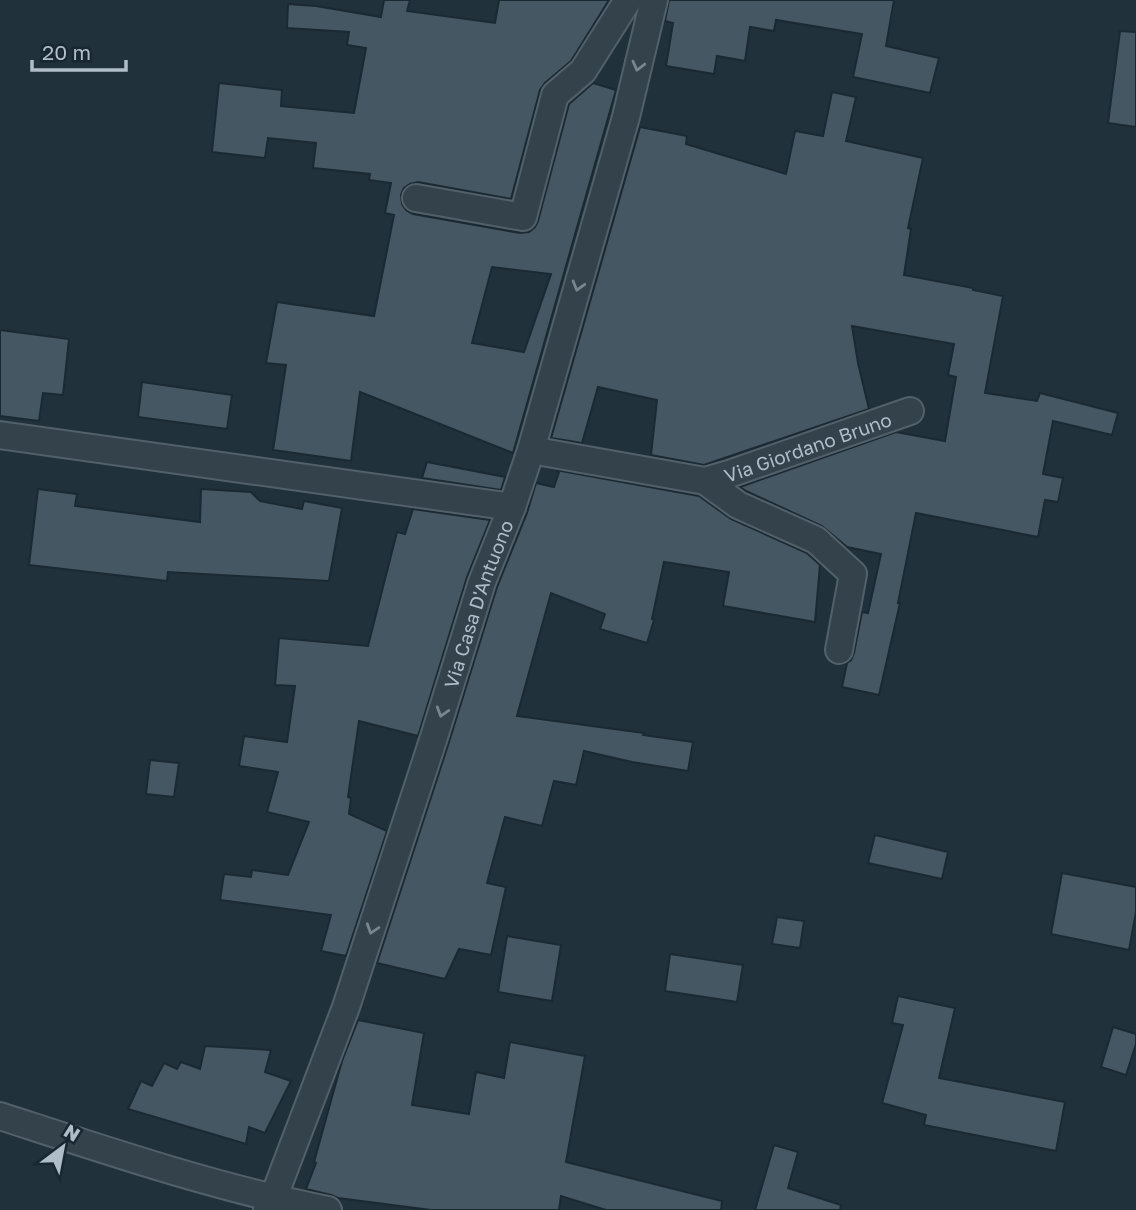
<svg xmlns="http://www.w3.org/2000/svg" width="1136" height="1210" font-family="'Golos Text',sans-serif">
<rect width="100%" height="100%" fill="#20313b"/>
<!-- building -->
<g fill="#445763" stroke="#1b2932" stroke-width="2" fill-rule="evenodd">
<path d="M 384,0 L 410,0 L 407,11 L 495,23 L 499,0 L 609,0 L 571,61 L 545,83 L 540,90 L 511,199 L 418,182 L 410,184 L 404,188 L 401,195 L 402,204 L 406,210 L 413,214 L 520,233 L 529,232 L 535,227 L 538,221 L 569,104 L 593,83 L 616,90 L 513,453 L 360,392 L 351,461 L 273,450 L 286,365 L 266,363 L 277,302 L 374,316 L 394,215 L 385,213 L 391,183 L 369,180 L 370,174 L 313,168 L 316,143 L 268,138 L 265,158 L 212,152 L 219,83 L 282,90 L 281,106 L 354,113 L 366,48 L 347,45 L 349,32 L 287,28 L 288,4 L 316,6 L 381,17 ZM 492,267 L 551,274 L 524,352 L 472,343 Z"/>
<path d="M 669,0 L 894,0 L 886,46 L 939,58 L 930,93 L 853,77 L 862,34 L 776,20 L 774,31 L 750,27 L 745,61 L 717,56 L 714,74 L 666,66 L 673,23 L 665,21 Z"/>
<path d="M 1120,31 L 1136,32 L 1136,127 L 1108,123 Z"/>
<path d="M 832,92 L 856,97 L 846,141 L 923,158 L 908,228 L 911,229 L 904,275 L 973,288 L 973,290 L 1003,296 L 985,393 L 1037,401 L 1040,393 L 1118,413 L 1112,435 L 1053,421 L 1043,474 L 1063,478 L 1058,502 L 1045,500 L 1038,537 L 916,513 L 898,603 L 900,603 L 879,695 L 842,687 L 847,663 L 851,660 L 854,653 L 862,612 L 868,613 L 881,554 L 847,547 L 822,526 L 746,491 L 740,487 L 896,432 L 945,441 L 956,377 L 948,375 L 954,344 L 852,326 L 858,363 L 869,409 L 704,465 L 651,455 L 657,400 L 598,387 L 582,443 L 551,438 L 640,127 L 687,136 L 686,144 L 786,174 L 795,131 L 823,136 Z"/>
<path d="M 0,330 L 69,339 L 63,395 L 43,393 L 39,421 L 0,416 Z"/>
<path d="M 142,382 L 232,395 L 227,429 L 138,417 Z"/>
<path d="M 427,462 L 505,477 L 501,490 L 422,478 Z"/>
<path d="M 556,470 L 699,496 L 731,519 L 807,553 L 820,565 L 815,622 L 723,606 L 729,572 L 664,562 L 652,619 L 654,620 L 647,643 L 600,629 L 605,614 L 551,593 L 517,716 L 644,733 L 643,735 L 693,742 L 688,771 L 632,762 L 584,751 L 576,785 L 554,781 L 542,826 L 505,817 L 487,883 L 506,887 L 491,955 L 459,949 L 445,979 L 377,963 L 449,742 L 497,587 L 527,513 L 536,483 L 554,487 L 559,472 Z"/>
<path d="M 38,489 L 77,494 L 75,506 L 200,522 L 201,489 L 251,492 L 260,501 L 302,509 L 304,501 L 342,508 L 329,581 L 168,572 L 167,581 L 29,565 Z"/>
<path d="M 413,509 L 490,520 L 467,577 L 418,736 L 359,721 L 348,797 L 351,798 L 349,814 L 387,831 L 346,956 L 321,951 L 331,915 L 220,900 L 224,874 L 251,877 L 252,870 L 288,875 L 309,822 L 267,812 L 278,772 L 239,766 L 244,736 L 287,742 L 295,686 L 275,685 L 279,638 L 368,646 L 397,532 L 405,534 Z"/>
<path d="M 150,760 L 179,763 L 174,797 L 146,794 Z"/>
<path d="M 875,835 L 948,852 L 942,879 L 868,863 Z"/>
<path d="M 1062,873 L 1136,887 L 1136,912 L 1129,950 L 1051,934 Z"/>
<path d="M 777,917 L 804,921 L 800,948 L 772,944 Z"/>
<path d="M 507,936 L 561,945 L 552,1001 L 498,992 Z"/>
<path d="M 670,954 L 743,965 L 737,1002 L 665,991 Z"/>
<path d="M 898,996 L 955,1008 L 939,1078 L 1065,1102 L 1056,1151 L 924,1125 L 926,1115 L 882,1103 L 903,1025 L 892,1023 Z"/>
<path d="M 358,1020 L 424,1033 L 412,1105 L 469,1114 L 476,1072 L 504,1078 L 510,1042 L 585,1056 L 566,1162 L 722,1201 L 721,1210 L 606,1210 L 561,1196 L 559,1210 L 431,1210 L 338,1198 L 331,1195 L 306,1189 L 316,1163 L 314,1162 L 342,1061 Z"/>
<path d="M 1113,1027 L 1136,1034 L 1136,1044 L 1126,1075 L 1101,1067 Z"/>
<path d="M 205,1046 L 271,1050 L 265,1072 L 291,1081 L 265,1133 L 249,1127 L 246,1144 L 128,1109 L 141,1081 L 152,1086 L 164,1063 L 177,1069 L 181,1062 L 200,1069 Z"/>
<path d="M 774,1145 L 798,1152 L 788,1188 L 841,1205 L 840,1210 L 755,1210 Z"/>
</g>
<g fill="none" stroke-linecap="round" stroke-linejoin="round">
<defs>
<g id="street">
<path d="M 416,198 L 523,217 L 555,95 L 583,71 L 628,0"/>
<path d="M 0,435 L 512,507"/>
<path id="s1" d="M 531,450 L 705,481 L 729,474 L 910,411"/>
<path d="M 705,481 L 738,505 L 816,540 L 853,574 L 839,650"/>
<path d="M 0,1116 C 108,1151 217,1188 328,1210"/>
<path id="s2" d="M 267,1210 L 273,1199 L 346,1007 L 434,737 L 482,582 L 512,507 L 531,450 L 626,117 L 654,0"/>
</g>
</defs>
<!-- street casing -->
<use href="#street" stroke="#526069" stroke-width="30"/>
<!-- street -->
<use href="#street" stroke="#34424c" stroke-width="26"/>
</g>
<!-- one-way arrows -->
<defs><path id="oneway-chevron" d="M-2-3.5L2.5 0L-2 3.5" fill="none" stroke-width="1.6" stroke-linecap="round" stroke-linejoin="round" transform="scale(1.75)"/></defs>
<g stroke="#788690">
<use href="#oneway-chevron" transform="translate(638 66) rotate(104)"/>
<use href="#oneway-chevron" transform="translate(578 286) rotate(106)"/>
<use href="#oneway-chevron" transform="translate(442 712) rotate(107)"/>
<use href="#oneway-chevron" transform="translate(372 929) rotate(108)"/>
</g>
<g text-anchor="middle" dominant-baseline="central" stroke-width="6" stroke-linejoin="round" paint-order="stroke">
<!-- street labels -->
<g font-size="19" fill="#afbdc8" stroke="#192730">
<text stroke="none"><textPath href="#s1" startOffset="285">Via Giordano Bruno</textPath></text>
<text stroke="none"><textPath href="#s2" startOffset="642">Via Casa D'Antuono</textPath></text>
</g>
</g>
<!-- north arrow -->
<g transform="translate(63 1147) rotate(32)" stroke="#192730" stroke-width="5" paint-order="stroke">
<path d="M0-5L12 26L0 18L-12 26Z" fill="#afbdc8"/>
<text y="-10" font-size="19" font-weight="bold" text-anchor="middle" fill="#afbdc8">N</text>
</g>
<!-- scale -->
<path d="M32 60v10h94v-10" fill="none" stroke="#afbdc8" stroke-width="3.5"/>
<text x="42" y="60" font-size="21" fill="#afbdc8" stroke="#192730" stroke-width="5" paint-order="stroke">20 m</text>
</svg>
